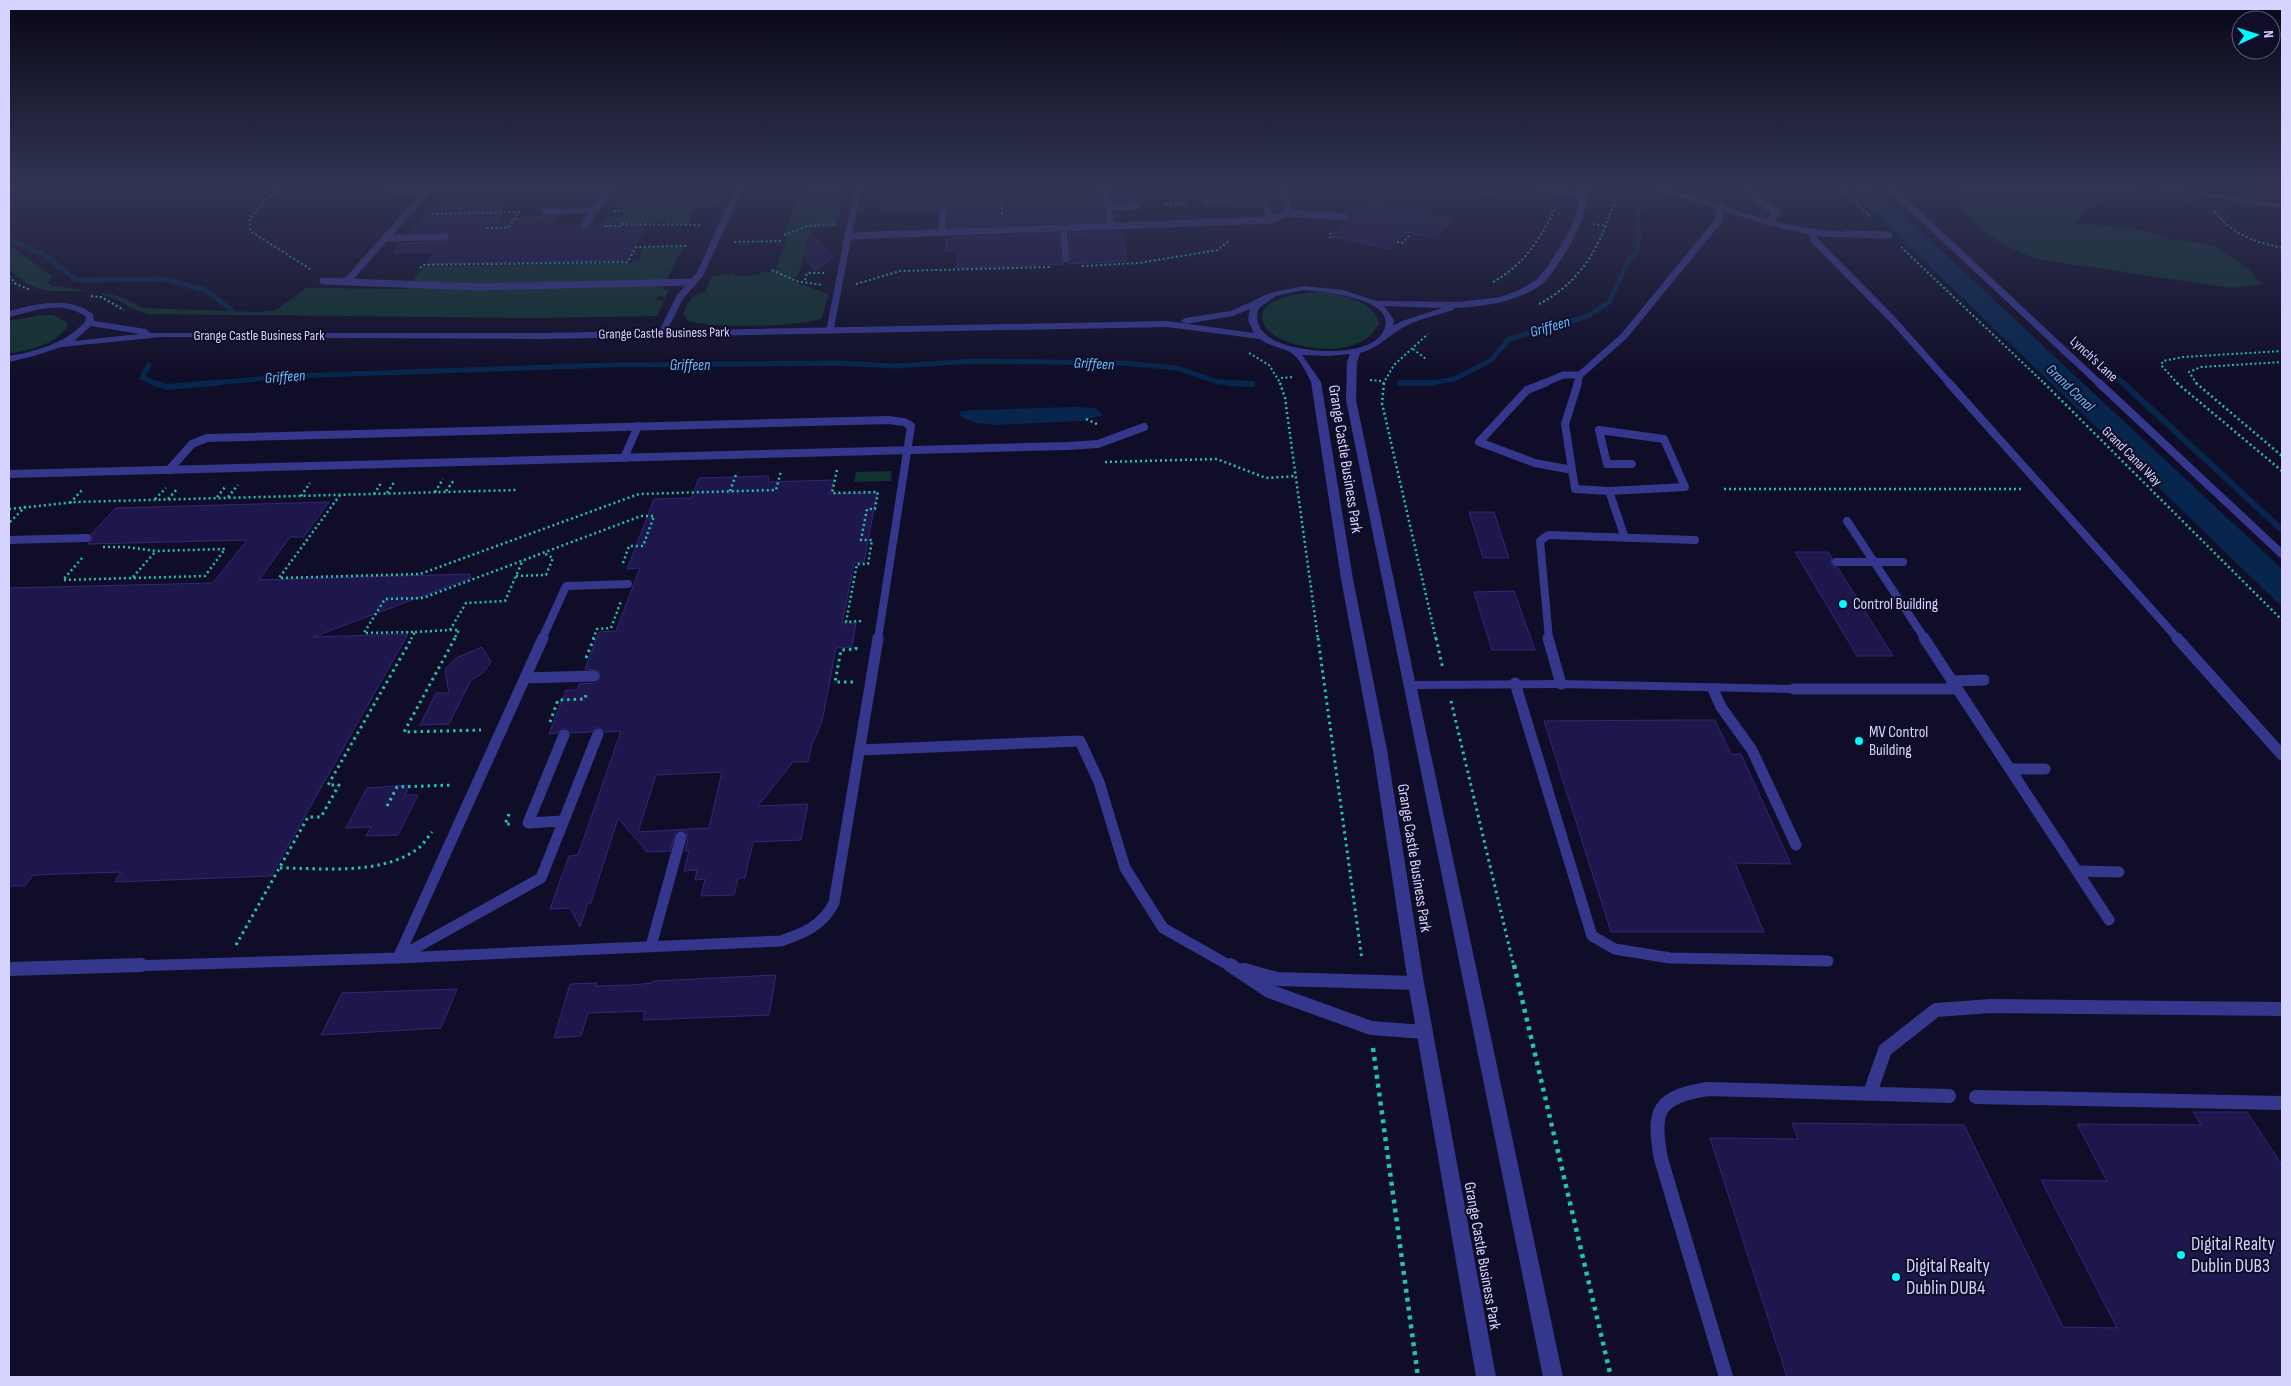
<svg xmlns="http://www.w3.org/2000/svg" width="2291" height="1386" font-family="'Sofia Sans Condensed',sans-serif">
<rect width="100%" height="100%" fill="#100d28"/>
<!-- green -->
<g fill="#0f332f">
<path d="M 808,184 L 845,184 L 836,227 L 812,228 L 798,276 L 789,280 L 828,294 L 822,318 C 805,327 704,329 687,320 L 683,314 C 689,301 691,294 705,293 L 712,276 L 735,273 L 734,276 L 760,275 L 761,272 L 775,271 L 788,236 L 784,234 L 798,197 L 803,196 Z"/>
<path d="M 1958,184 C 2044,184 2120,183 2205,200 C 2162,208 2105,178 2075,224 L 2127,227 L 2172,239 L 2213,245 L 2250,270 L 2261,284 L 2232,288 L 2036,259 L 2000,243 L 1963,213 L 1960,204 Z"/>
<path d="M 722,199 L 719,206 L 695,209 L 688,224 L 666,224 L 667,221 L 598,225 L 610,217 L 623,217 L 629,206 L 617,206 L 618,204 L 613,202 Z"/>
<path d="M 9,245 L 53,277 L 48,283 L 50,285 L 119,296 L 143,308 L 256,312 L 275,311 L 306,288 L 406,289 L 424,267 L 631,263 L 634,259 L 639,259 L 643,248 L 683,247 L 662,289 L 669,290 L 665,299 L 662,296 L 655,298 L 659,301 L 664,301 L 657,316 L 528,318 L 148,314 C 131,310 124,302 110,297 C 70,281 47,307 9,269 Z"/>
<path d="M 1320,292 C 1343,295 1371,299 1379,323 C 1364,358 1303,352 1275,336 C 1270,333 1265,327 1263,322 C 1256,296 1304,293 1320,292 Z"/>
<path d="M 40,315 L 53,315 L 67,322 L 67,327 C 54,345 30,350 9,354 L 9,321 Z"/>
<path d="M 892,471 L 891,481 L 854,482 L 856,472 Z"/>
</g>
<!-- water -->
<g fill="#07264d">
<path d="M 1845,184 L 1870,184 L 2282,569 L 2282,607 Z"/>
<path d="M 1074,407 L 1095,408 L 1104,415 L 1081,421 L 996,425 L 976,423 L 963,418 L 959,414 L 961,411 L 975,410 Z"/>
</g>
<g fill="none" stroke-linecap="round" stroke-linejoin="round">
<!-- stream-far1 -->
<g stroke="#07264d" stroke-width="5">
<path d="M 9,203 L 9,220"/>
<path d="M 9,239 L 42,253 L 76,280 L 164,279 L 205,290 L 232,310"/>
<path d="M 2088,350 L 2124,384"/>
<path d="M 149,365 L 142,378 L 158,384"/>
<path d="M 1400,383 L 1431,383 L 1455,379 L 1491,360 L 1509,339 L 1588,316 L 1609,302 L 1627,263 L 1637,250 L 1639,236 L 1637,216 L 1641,206"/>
<path d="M 202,384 L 291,376 L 607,365 L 838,363 L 896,366 L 974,361 L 1122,363 L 1177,368 L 1218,382 L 1250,384"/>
</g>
<!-- stream -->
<g stroke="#07264d" stroke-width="6">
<path d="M 155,383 L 167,387 L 216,383"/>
<path d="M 1228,383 L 1252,384"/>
<path d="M 1400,383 L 1433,383"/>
<path d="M 2123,383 L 2282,530"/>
</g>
</g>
<!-- building -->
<g fill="#1e174b" stroke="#312779" fill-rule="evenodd">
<path d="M 887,184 L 1100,184 L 1100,198 L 1102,198 L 1105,221 L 948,227 L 949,211 L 944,207 L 938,211 L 882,213 Z"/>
<path d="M 1228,184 L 1268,184 L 1276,204 L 1271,204 L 1266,201 L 1261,205 L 1235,206 Z"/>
<path d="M 507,200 L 494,215 L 502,215 L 496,222 L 542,216 L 557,216 L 551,226 L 580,225 L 584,230 L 591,225 L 645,226 L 627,260 L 426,264 L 436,252 L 393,252 L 401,243 L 445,242 L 449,240 L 450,235 L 445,232 L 410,232 L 423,217 L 428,217 L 439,203 Z"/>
<path d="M 1368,202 L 1452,220 L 1436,238 L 1406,232 L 1389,249 L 1332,236 Z"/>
<path d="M 1122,231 L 1127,261 L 1069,264 L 1071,258 L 1069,233 Z"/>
<path d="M 1058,233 L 1061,260 L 1064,264 L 957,268 L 957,251 L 945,251 L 947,238 Z"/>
<path d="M 812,236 L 834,256 L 815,271 L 805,259 Z"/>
<path d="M 769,476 L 768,482 L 834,480 L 830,494 L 877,493 L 864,562 L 854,563 L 842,624 L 856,623 L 852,647 L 836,648 L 822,722 L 812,744 L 808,762 L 793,762 L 758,806 L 808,804 L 801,840 L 753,842 L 745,878 L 738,878 L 734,895 L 701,896 L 705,879 L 695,880 L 697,870 L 684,871 L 689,851 L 685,851 L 688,838 L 686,832 L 680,830 L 676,832 L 670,851 L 647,852 L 618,818 L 591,903 L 588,903 L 580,927 L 570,908 L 550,909 L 569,856 L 578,855 L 621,731 L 605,732 L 597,727 L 591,732 L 571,733 L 564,728 L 557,733 L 549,734 L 566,690 L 577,690 L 579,684 L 595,683 L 600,679 L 598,670 L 585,669 L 599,632 L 616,631 L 640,568 L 627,569 L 654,499 L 691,498 L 699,478 ZM 722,772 L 709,828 L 638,832 L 656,775 Z"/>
<path d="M 329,502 L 304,537 L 290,537 L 259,580 L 470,574 L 471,578 L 313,637 L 408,634 L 271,876 L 115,882 L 121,872 L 33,875 L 25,886 L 9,886 L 9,588 L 213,583 L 247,540 L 88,544 L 92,540 L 91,534 L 116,508 Z"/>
<path d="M 1469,512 L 1494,512 L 1509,558 L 1483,558 Z"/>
<path d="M 1795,552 L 1828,552 L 1832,558 L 1831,565 L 1838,568 L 1893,656 L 1857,656 Z"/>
<path d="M 1514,591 L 1535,650 L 1492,650 L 1474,592 Z"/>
<path d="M 482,647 L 491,662 L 483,673 L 471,680 L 449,724 L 420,725 L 436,693 L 449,693 L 445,672 L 446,668 L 456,658 Z"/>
<path d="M 1684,720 L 1715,720 L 1731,754 L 1741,754 L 1791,864 L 1735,863 L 1764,932 L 1611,932 L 1544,721 Z"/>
<path d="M 410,785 L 405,795 L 418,795 L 398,835 L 366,836 L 371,827 L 346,828 L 367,788 Z"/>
<path d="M 776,975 L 769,1015 L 643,1020 L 645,1011 L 588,1013 L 581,1036 L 554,1038 L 570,984 L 597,983 L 596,986 L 632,985 L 652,983 L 653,981 Z"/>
<path d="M 457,989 L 441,1028 L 321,1035 L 342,993 Z"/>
<path d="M 2193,1112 L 2247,1112 L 2282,1165 L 2282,1377 L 1787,1377 L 1710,1138 L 1798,1139 L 1792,1123 L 1964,1125 L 2063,1327 L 2117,1328 L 2041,1180 L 2107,1181 L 2077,1124 L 2201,1125 Z"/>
</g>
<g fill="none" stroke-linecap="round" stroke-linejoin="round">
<!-- path-far3 -->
<g stroke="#23c4af" stroke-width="2" stroke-dasharray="2 2.5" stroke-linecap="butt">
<path d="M 284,184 L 265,200 L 250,218 L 250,231 L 310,269"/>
<path d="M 1299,184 L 1313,188"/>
<path d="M 1478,184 L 1476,187 L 1484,194 L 1494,192"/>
<path d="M 1836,184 L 1870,216"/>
<path d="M 1002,203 L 1002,214"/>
<path d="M 1165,204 L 1185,203 L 1187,206"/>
<path d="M 1206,205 L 1205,202 L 1229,201 L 1230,205"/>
<path d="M 614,211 L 626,211"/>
<path d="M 2215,211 C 2230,234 2256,242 2282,248"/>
<path d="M 432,214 L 519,212 L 508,228 L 484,228"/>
<path d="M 1593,224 L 1607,226"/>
<path d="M 605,226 L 621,226 L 622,224 L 700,225"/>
<path d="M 1331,233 L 1329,237 L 1334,238"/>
<path d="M 784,235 L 807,226 L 834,224"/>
<path d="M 734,242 L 782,241"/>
<path d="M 1397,242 L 1402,243 L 1410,235"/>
<path d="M 1901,247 L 2045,384"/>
<path d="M 1082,266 L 1139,263 L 1218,250 L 1230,240"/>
<path d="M 420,268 L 423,265 L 628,262 L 636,247 L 686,246"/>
<path d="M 772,270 L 796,281 L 823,285"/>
<path d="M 9,276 L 16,284 L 30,290"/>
<path d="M 805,280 L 807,273 L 824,273"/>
<path d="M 1493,282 C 1524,265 1541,238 1556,207"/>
<path d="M 856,284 L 900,271 L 1050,267"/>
<path d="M 91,296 L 101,297 L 124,310"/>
<path d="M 1539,304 C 1589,278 1604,235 1620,184"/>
<path d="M 1413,349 L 1426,359"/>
<path d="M 1249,353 L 1269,365 L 1281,384"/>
<path d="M 1281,378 L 1294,377"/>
<path d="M 1370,380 L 1382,381"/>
<path d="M 1383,384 L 1394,365 L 1428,334"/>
<path d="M 2178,384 L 2161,365 L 2163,361 L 2183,357 L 2282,351"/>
<path d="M 2197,384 L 2189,372 L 2201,367 L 2282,362"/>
</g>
<!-- path-far2 -->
<g stroke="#23c4af" stroke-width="2.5" stroke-dasharray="2 3" stroke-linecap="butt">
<path d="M 1280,383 L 1285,398 L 1318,639"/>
<path d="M 1384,383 L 1382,403 L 1436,639"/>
<path d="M 2044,383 L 2282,620"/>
<path d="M 2177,383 L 2282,471"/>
<path d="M 2196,383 L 2282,456"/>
<path d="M 1086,419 L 1099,425"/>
<path d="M 1105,462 L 1217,459 L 1266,478 L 1296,476"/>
<path d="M 837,470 L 832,493 L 878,492 L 875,509 L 867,509 L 861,540 L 872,540 L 868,564 L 857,564 L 846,622 L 860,621 L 860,623"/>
<path d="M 1724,489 L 2021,489"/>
<path d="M 446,491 L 454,480"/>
<path d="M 730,491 L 737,472"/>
<path d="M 435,492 L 443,479"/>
<path d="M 387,493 L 395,481"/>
<path d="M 374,494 L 381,483"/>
<path d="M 340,495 L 279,578 L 420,574 L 639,494 L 776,490 L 781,471"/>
<path d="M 301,496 L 310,483"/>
<path d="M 217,497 L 225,487"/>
<path d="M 228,497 L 238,485"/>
<path d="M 155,499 L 166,488"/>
<path d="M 168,499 L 178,488"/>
<path d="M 70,503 L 83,489"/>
<path d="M 9,509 L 76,502 L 518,490"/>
<path d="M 10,522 L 27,505"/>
<path d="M 82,558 L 63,580 L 205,576 L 225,549 L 156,551 L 126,547 L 102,547"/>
<path d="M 516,576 L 546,575 L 553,558 L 544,553"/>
<path d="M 133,577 L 155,552"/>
<path d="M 450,630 L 459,630 L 454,639"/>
<path d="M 415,632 L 450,630 L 466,603 L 505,601 L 523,560"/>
<path d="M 411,639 L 415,632 L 364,633 L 385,599 L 423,598 L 641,516 L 654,516 L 643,546 L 629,546 L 622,566"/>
<path d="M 593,639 L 597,629 L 611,628 L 621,601"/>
</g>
<!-- path-far1 -->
<g stroke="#23c4af" stroke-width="3" stroke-dasharray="2.5 4" stroke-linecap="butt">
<path d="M 455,638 L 404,732 L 481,730"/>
<path d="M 1318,638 L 1362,960"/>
<path d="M 1436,638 L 1443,669"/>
<path d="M 586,658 L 594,638"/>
<path d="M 853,682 L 835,682 L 841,650 L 856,649 L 856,647"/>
<path d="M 1451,701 L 1514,967"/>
<path d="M 550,722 L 558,700 L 585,699 L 586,695"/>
<path d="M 387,806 L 397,787 L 453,785"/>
<path d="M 509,814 L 505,824 L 510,824"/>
<path d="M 280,868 C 324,868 383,876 420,847 C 424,843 428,837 432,832"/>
<path d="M 236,945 L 308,817 L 321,817 L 339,785 L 328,785 L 412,638"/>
</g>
<!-- path -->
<g stroke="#23c4af" stroke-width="4.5" stroke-dasharray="4 5" stroke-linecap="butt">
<path d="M 1514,965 L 1611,1377"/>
<path d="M 1373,1048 L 1418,1377"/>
</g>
<!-- service-far3 -->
<g stroke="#34378c" stroke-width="7">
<path d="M 382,184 L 396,191 L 428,190"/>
<path d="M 859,184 L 848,236 L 1271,220 L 1284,214 L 1288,207 L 1279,184"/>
<path d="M 1105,184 L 1111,226"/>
<path d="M 1329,184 L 1331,185"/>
<path d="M 1509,184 L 1513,184"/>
<path d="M 1523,184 L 1585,196"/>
<path d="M 1748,184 L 1758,201 L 1777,212 L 1769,222"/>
<path d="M 1886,184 L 2100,384"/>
<path d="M 1266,206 L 1271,220"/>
<path d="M 1108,207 L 1137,206"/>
<path d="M 545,211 L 595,210"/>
<path d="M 1285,213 L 1345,217"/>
<path d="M 585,225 L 611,186"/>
<path d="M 1063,228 L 1066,259"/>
<path d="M 942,232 L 943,212"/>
<path d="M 1811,232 L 1815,241 L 1893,320 L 1950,384"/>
<path d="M 1847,234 L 1889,235"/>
<path d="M 385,238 L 445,237"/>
<path d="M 348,280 L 428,190 L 694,184"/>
<path d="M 323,281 L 478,287 L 693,282"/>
<path d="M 830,330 L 848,236"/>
<path d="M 662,333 L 680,297 L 700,274 L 741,184"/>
<path d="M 1542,384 L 1563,375 L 1580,375"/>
<path d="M 1577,384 L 1580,375 L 1624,336 L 1720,219 L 1719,206"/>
</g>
<!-- service-far2 -->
<g stroke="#34378c" stroke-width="8">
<path d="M 1545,383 L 1527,390 L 1479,442 L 1535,463 L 1572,470"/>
<path d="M 1578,383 L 1565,424 L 1575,489 L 1609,491 L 1625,538"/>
<path d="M 1949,383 L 2178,639"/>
<path d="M 2099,383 L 2282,554"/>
<path d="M 624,458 L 638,426"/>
<path d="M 169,470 L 192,444 L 207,438 L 888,420 L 904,422 L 911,426 L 878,639"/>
<path d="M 9,474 L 1067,446 L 1098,444 L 1144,427"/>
<path d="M 1609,491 L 1685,487 L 1664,439 L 1599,430 L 1607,464 L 1632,464"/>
<path d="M 1847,521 L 1925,639"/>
<path d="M 9,540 L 87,538"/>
<path d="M 1836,562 L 1903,562"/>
<path d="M 542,639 L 566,586 L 628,584"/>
<path d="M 1549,639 L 1540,541 L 1548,535 L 1695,540"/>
</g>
<!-- service-far1 -->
<g stroke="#34378c" stroke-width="11">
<path d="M 1548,638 L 1561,684"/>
<path d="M 1924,638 L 2109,920"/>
<path d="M 2177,638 L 2282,755"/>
<path d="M 525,678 L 594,676"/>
<path d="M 1952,681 L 1984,680"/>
<path d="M 1515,683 L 1592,936 L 1615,949 L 1670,958 L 1828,961"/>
<path d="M 1713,689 L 1721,707 L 1752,750 L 1796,845"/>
<path d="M 1794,689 L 1957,689"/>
<path d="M 860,750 L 1080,741 L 1099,782 L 1125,868 L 1163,928 L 1232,967"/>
<path d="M 2010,769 L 2045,769"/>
<path d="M 563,821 L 528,823 L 564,735"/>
<path d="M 2078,871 L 2119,872"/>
<path d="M 651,946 L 681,837"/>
<path d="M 401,956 L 541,878 L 598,734"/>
<path d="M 398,958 L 781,941 C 804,933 822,926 834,903 L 878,638"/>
<path d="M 97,967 L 398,958 L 543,638"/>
</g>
<!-- service -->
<g stroke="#34378c" stroke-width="14">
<path d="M 1230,965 L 1269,991 L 1371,1028 L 1425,1032"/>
<path d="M 9,969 L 141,965"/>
<path d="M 1244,970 L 1277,979 L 1416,983"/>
<path d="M 1870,1093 L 1885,1050 L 1936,1010 L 1991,1006 L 2282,1009"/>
<path d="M 1976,1097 L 2282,1103"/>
<path d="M 1726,1377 L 1661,1159 C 1652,1110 1657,1097 1708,1089 L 1949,1096"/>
</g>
<!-- minor -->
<g fill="#34378c" fill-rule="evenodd">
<path d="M 1582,184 L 1590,184 C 1587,211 1578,234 1563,256 C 1557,265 1551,277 1542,284 C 1518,302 1483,307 1454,308 L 1453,310 C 1438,315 1422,318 1408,325 C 1390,333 1380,348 1360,353 L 1357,362 L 1356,400 L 1415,681 L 1561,680 L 1794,685 L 1800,689 L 1794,693 L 1561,688 L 1417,689 L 1563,1377 L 1543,1377 L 1346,400 L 1347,362 L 1350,354 L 1328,356 L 1302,355 L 1321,382 L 1353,579 L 1387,750 L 1424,983 L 1496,1377 L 1476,1377 L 1408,983 L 1373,750 L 1341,579 L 1311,382 C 1306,372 1300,358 1290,352 C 1280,347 1269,346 1260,339 L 1167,327 L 543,339 L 161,337 L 61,347 L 34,356 L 9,362 L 9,356 C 37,351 64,344 85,322 L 86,317 C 63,299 34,311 9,317 L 9,311 C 36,304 68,295 93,314 L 94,321 L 146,329 L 150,333 L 543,333 L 1167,321 L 1254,333 L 1248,320 L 1250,309 L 1233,316 L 1185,324 L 1181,321 L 1185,318 L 1231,311 L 1270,293 L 1303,286 L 1343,290 L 1376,301 L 1459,302 L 1501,297 L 1519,290 L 1536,280 L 1548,266 L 1571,228 L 1577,211 ZM 1303,290 C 1321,291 1407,299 1381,335 C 1363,359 1291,353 1269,337 C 1259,330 1254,319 1259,308 L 1276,296 ZM 1384,306 L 1442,308 L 1402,321 L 1393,326 L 1394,320 ZM 91,326 L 140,334 L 74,341 Z"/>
<path d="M 1641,184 C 1668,184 1696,197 1722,206 C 1764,220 1803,230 1847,232 L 1851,234 C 1830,249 1711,207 1684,198 C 1671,194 1653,191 1641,184 Z"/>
<path d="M 2122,184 L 2143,184 L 2282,204 L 2282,208 Z"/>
</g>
</g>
<!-- sky -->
<linearGradient id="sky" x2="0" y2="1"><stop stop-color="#090716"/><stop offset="0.49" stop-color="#313553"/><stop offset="1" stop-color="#313553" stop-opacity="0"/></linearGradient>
<rect width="2291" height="378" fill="url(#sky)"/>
<!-- markers -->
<g fill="#00f9ff" stroke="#100d28" stroke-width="2">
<circle cx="1843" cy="604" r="5"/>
<circle cx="1859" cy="741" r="5"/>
<circle cx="2181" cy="1255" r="5"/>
<circle cx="1896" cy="1277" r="5"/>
</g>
<g text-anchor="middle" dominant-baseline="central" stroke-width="4" stroke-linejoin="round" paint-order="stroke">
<!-- far-street labels -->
<g font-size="14" fill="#d6d4ff" stroke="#100d28">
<text transform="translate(664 333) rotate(-1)">Grange Castle Business Park</text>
<text x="259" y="335">Grange Castle Business Park</text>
<text transform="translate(2094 359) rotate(43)">Lynch's Lane</text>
<text transform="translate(2132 456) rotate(45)">Grand Canal Way</text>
</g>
<!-- far-water labels -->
<g font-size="15" font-style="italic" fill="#62c2ff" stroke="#100d28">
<text transform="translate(1550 327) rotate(-16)">Griffeen</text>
<text transform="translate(1094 364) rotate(3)">Griffeen</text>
<text x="690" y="365">Griffeen</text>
<text transform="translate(285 377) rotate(-4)">Griffeen</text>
<text transform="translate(2070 388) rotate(44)">Grand Canal</text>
</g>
<!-- street labels -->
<g font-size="16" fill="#d6d4ff" stroke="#100d28">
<text transform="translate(1345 459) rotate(81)">Grange Castle Business Park</text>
<text transform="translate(1414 858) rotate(81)">Grange Castle Business Park</text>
<text transform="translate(1482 1256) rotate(80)">Grange Castle Business Park</text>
</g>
<!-- poi labels -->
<g font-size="16" fill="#d6d4ff" stroke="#100d28" text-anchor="start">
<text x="1853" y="604">Control Building</text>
<text x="1869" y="732">MV Control<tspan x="1869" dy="18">Building</tspan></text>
</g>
<!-- near-poi labels -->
<g font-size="19" fill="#d6d4ff" stroke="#100d28" text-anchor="start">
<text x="2191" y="1244">Digital Realty<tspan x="2191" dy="22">Dublin DUB3</tspan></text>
<text x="1906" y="1266">Digital Realty<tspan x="1906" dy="22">Dublin DUB4</tspan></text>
</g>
</g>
<!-- border -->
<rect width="2291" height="1386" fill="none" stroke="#d6d4ff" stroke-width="20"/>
<!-- north arrow -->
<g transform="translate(2256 35) rotate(86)"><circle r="24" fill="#100d28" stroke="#5f5d7e"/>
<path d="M0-4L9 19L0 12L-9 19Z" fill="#00f9ff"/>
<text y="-8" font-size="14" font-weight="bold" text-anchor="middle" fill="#d6d4ff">N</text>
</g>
</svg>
